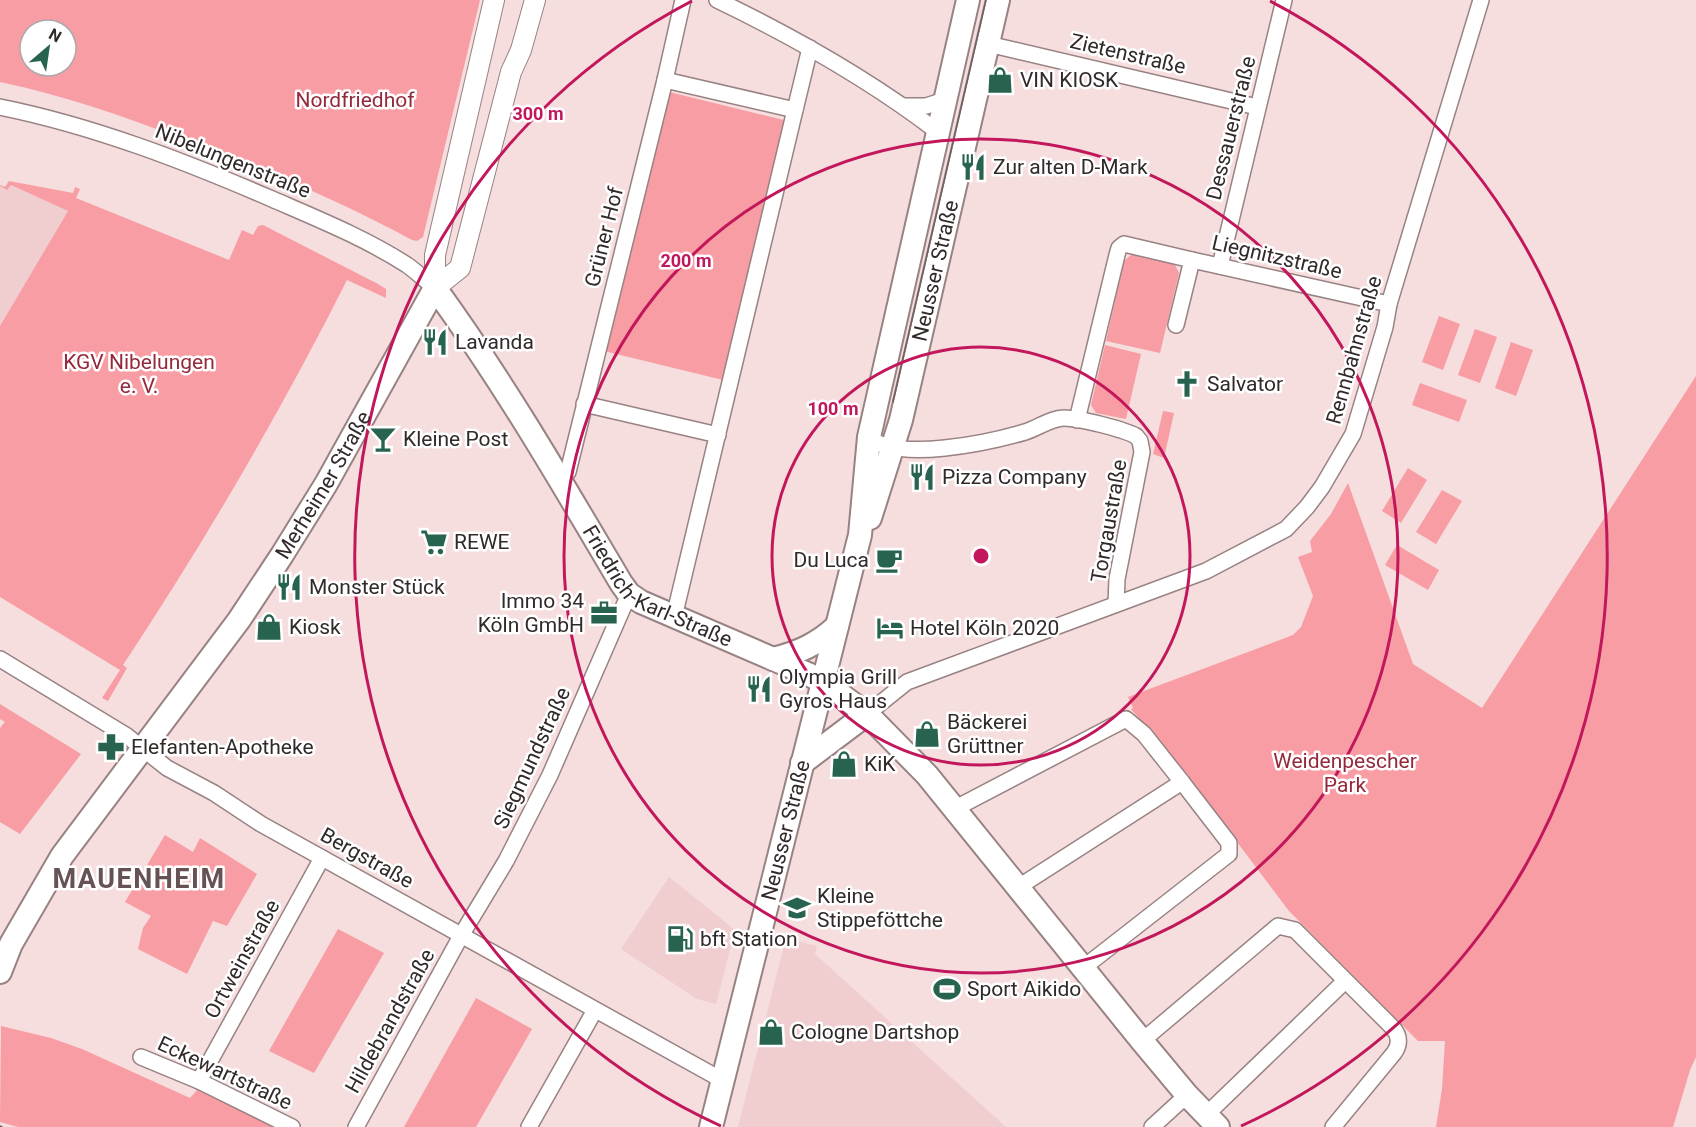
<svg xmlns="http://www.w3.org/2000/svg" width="1696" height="1127" font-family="Roboto,sans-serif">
<rect width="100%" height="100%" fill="#f6ddde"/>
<!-- built -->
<g fill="#f0ced0">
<path d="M 11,185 L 68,211 L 0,326 L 0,186 L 7,189 Z"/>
<path d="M 669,877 L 735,930 L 716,1004 L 697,999 L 621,949 Z"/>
<path d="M 786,938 L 817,946 L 815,954 L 1006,1127 L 738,1127 Z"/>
</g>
<!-- green -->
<g fill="#f79da3" fill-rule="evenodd">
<path d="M 0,0 L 480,0 L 423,237 L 417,241 L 412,240 C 339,200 261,168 183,139 C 123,116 63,95 0,82 ZM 30,30 L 66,30 L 66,66 L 30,66 Z"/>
<path d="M 665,91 L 784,120 L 727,381 L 604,351 Z"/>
<path d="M 9,181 L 73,193 L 75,187 L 80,189 L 76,198 L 229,260 L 242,230 L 253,235 L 258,226 L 263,225 L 378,284 L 386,289 L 386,298 L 347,280 C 280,413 205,541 123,665 L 127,668 L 108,701 L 102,698 L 120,670 L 0,597 L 0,326 L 68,211 L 11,185 L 7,190 L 0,186 L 0,185 L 5,187 Z"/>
<path d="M 1133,253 L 1173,261 L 1179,273 L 1160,353 L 1106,341 L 1124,261 Z"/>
<path d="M 1439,316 L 1460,324 L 1443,370 L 1422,362 Z"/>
<path d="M 1475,329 L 1497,337 L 1480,383 L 1458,375 Z"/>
<path d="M 1511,342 L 1533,350 L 1516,396 L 1495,388 Z"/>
<path d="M 1105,345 L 1141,354 L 1126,419 L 1096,413 L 1091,405 Z"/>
<path d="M 1696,376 L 1696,1057 L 1690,1070 L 1673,1127 L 1436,1127 L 1442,1089 L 1445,1041 L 1418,1041 L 1289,911 L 1185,773 L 1131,709 L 1133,708 L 1128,697 L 1293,635 L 1301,627 L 1313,596 L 1298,557 L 1312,552 L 1310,541 L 1331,514 L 1348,483 L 1413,664 L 1482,708 Z"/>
<path d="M 1420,383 L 1467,400 L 1459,422 L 1412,405 Z"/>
<path d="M 1163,411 L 1174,413 L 1164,458 L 1153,454 Z"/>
<path d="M 1408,468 L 1427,480 L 1401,523 L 1382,511 Z"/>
<path d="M 1442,490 L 1462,501 L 1436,544 L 1416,532 Z"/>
<path d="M 1397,545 L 1439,570 L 1428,590 L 1385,565 Z"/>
<path d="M 0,704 L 81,754 L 20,834 L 0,822 L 0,728 L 5,722 L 0,719 Z"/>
<path d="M 165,835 L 193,852 L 200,838 L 257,874 L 227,926 L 213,921 L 187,974 L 138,949 L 143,928 L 151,916 L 125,902 Z"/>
<path d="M 338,929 L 384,953 L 314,1073 L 269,1051 Z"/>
<path d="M 476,998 L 532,1029 L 476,1127 L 404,1127 Z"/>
<path d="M 1,1026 L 51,1038 L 82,1049 L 190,1098 L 198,1089 L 278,1127 L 18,1127 L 0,1122 Z"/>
</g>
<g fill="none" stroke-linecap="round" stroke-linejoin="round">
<defs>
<g id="minor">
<path d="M 717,0 C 794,37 870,80 938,132"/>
<path d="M 988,44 L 1257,107"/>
<path d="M 665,80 L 683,0"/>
<path d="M 903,106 L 926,106 L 945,100"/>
<path d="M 0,107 C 94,126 184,161 272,199 C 318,219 365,238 407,265 C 417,272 426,281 435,288"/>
<path d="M 795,110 L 810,48"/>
<path d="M 1192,260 L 1389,304"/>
<path d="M 1220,266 L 1284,0"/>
<path d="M 584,404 L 718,435"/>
<path d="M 1077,420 L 1117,255 L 1119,248 L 1124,244 L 1192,260 L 1176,325"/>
<path d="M 869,437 C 897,463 991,442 1025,432 C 1038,428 1051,418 1064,418 C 1079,418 1123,429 1136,436 L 1140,441 L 1142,452 L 1117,579 L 1116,604"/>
<path d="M 559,479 L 568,472 L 665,80 L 795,110 L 674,617"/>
<path d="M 0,659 L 127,736 L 167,768 L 214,793 L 261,824 L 722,1080"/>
<path d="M 867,714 L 907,682 L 1206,571 L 1286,529 L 1307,507 L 1322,487 L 1353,434 L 1385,327 L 1389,304 L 1481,0"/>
<path d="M 954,809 L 1126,719 L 1144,734 L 1182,782"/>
<path d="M 1017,888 L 1182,782 L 1229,843 L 1229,854 L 1083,968"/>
<path d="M 1142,1041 L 1278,926 L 1295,930 L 1393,1028 C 1400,1036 1400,1045 1394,1053 L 1333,1127"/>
<path d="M 141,1057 L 199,1081 L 292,1127"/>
<path d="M 199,1081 L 322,858"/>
<path d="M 1206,1115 L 1345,981"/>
<path d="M 356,1127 L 462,934 L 506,861 L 550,775 L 629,594"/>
<path d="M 529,1127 L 595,1010"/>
<path d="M 1152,1127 L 1187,1095"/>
</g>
<g id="tertiary">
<path d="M 435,288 L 460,268 L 511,72 L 521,50 L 535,0"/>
<path d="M 435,288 L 435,255 L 494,0"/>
</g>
<g id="secondary">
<path id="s1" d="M 870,518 L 901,420 L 998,0"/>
<path d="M 773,659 C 798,653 818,644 837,626"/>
<path d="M 802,763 L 867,714"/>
<path id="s2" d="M 0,972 L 11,944 L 62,856 L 239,620 L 282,555 L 326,484 L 435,288 C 504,383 562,483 621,583 L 629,594 L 641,602 L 808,674 L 823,682 L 867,714 L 927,775 L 1142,1041 L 1187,1095 L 1218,1127"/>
<path id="s3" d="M 711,1127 L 860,535 L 869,437 L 968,0"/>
</g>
</defs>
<!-- minor casing -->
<use href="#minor" stroke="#988282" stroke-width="18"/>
<!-- tertiary casing -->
<use href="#tertiary" stroke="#988282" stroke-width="22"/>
<!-- secondary casing -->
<use href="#secondary" stroke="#988282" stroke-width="26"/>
<!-- minor -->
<use href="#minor" stroke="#fff" stroke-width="15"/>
<!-- tertiary -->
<use href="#tertiary" stroke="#fff" stroke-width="20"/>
<!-- secondary -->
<use href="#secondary" stroke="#fff" stroke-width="22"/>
<!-- tram -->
<g stroke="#6f6161" stroke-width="1.5">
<path d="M 893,402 L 986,0"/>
<path d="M 0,1126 L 2,1127"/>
</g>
</g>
<!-- distance rings -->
<g fill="none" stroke="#c2185b" stroke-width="3">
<circle cx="981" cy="556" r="209"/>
<circle cx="981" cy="556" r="417"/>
<path d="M721 1126A626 626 0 0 1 692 1M1270 1A626 626 0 0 1 1241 1126"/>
</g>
<!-- icons -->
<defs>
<symbol id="shop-bare" viewBox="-9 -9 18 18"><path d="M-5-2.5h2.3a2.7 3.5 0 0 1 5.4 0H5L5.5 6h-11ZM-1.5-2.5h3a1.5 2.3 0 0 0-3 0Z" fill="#27634e" stroke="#fff" stroke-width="2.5" paint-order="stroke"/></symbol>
<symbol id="restaurant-bare" viewBox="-9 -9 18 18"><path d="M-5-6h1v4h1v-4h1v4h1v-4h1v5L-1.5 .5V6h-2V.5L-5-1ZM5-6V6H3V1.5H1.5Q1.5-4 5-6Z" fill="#27634e" stroke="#fff" stroke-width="2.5" paint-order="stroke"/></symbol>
<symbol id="church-bare" viewBox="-9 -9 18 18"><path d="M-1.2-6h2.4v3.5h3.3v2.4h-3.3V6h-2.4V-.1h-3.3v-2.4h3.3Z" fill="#27634e" stroke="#fff" stroke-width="2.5" paint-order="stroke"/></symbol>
<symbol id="bar-bare" viewBox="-9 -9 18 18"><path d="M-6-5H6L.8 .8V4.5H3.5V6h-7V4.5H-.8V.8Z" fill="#27634e" stroke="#fff" stroke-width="2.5" paint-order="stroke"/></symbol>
<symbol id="supermarket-bare" viewBox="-9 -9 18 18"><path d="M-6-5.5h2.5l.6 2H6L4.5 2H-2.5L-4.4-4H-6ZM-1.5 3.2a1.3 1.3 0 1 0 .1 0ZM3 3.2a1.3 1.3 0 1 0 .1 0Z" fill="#27634e" stroke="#fff" stroke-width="2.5" paint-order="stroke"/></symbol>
<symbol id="cafe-bare" viewBox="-9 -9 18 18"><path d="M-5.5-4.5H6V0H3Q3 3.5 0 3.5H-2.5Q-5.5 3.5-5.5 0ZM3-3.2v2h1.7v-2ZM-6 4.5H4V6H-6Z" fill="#27634e" stroke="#fff" stroke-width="2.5" paint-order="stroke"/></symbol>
<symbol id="office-bare" viewBox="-9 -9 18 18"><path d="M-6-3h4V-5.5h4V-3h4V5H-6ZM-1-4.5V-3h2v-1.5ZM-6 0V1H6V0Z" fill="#27634e" stroke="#fff" stroke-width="2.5" paint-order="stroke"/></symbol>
<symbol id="hotel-bare" viewBox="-9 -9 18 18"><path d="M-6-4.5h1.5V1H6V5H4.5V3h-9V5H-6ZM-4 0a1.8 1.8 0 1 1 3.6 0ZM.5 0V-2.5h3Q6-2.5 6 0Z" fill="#27634e" stroke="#fff" stroke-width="2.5" paint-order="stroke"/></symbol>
<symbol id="pharmacy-bare" viewBox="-9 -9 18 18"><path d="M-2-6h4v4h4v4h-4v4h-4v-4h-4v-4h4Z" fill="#27634e" stroke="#fff" stroke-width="2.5" paint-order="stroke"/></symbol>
<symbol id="school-bare" viewBox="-9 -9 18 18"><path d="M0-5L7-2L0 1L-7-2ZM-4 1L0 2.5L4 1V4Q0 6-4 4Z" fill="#27634e" stroke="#fff" stroke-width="2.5" paint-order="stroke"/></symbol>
<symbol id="fuel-bare" viewBox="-9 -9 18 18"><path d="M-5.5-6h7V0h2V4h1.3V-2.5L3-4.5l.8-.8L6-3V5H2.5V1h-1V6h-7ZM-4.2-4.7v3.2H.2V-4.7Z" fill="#27634e" stroke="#fff" stroke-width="2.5" paint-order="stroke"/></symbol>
<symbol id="stadium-bare" viewBox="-9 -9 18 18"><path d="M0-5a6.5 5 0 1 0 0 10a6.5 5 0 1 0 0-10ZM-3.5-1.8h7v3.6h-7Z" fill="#27634e" stroke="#fff" stroke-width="2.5" paint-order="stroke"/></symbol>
</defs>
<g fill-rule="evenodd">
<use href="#shop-bare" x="981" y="61" width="38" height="38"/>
<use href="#restaurant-bare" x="954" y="148" width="38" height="38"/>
<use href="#restaurant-bare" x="416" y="323" width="38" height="38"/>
<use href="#church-bare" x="1168" y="365" width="38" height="38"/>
<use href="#bar-bare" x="364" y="420" width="38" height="38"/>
<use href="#restaurant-bare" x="903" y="458" width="38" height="38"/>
<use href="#supermarket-bare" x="415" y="523" width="38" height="38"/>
<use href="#cafe-bare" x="870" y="541" width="38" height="38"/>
<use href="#restaurant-bare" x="270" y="568" width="38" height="38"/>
<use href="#office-bare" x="585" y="594" width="38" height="38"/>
<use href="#shop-bare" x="250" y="608" width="38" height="38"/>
<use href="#hotel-bare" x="871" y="609" width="38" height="38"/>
<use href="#restaurant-bare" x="740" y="670" width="38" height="38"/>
<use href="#shop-bare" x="908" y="715" width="38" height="38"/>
<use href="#pharmacy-bare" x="92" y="728" width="38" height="38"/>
<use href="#shop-bare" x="825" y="745" width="38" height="38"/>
<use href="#school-bare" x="778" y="889" width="38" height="38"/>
<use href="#fuel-bare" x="661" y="920" width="38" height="38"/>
<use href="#stadium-bare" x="928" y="970" width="38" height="38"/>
<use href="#shop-bare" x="752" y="1013" width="38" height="38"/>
</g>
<g text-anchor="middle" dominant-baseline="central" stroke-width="5" stroke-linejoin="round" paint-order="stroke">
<!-- street labels -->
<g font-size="21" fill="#322929" stroke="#fff">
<text transform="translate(1128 54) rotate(13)">Zietenstraße</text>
<text transform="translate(1231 128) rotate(-76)">Dessauerstraße</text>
<text transform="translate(233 161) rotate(22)">Nibelungenstraße</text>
<text transform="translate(604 237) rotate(-76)">Grüner Hof</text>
<text transform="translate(1277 257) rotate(13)">Liegnitzstraße</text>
<text stroke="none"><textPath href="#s1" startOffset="256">Neusser Straße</textPath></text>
<text transform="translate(1354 350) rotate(-74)">Rennbahnstraße</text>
<text stroke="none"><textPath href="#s2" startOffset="586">Merheimer Straße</textPath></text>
<text transform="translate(1109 521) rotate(-80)">Torgaustraße</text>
<text stroke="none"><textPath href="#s2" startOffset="1192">Friedrich-Karl-Straße</textPath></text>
<text transform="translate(532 758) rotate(-65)">Siegmundstraße</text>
<text stroke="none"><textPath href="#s3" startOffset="306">Neusser Straße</textPath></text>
<text transform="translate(367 858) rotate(29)">Bergstraße</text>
<text transform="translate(242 959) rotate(-61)">Ortweinstraße</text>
<text transform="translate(390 1021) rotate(-61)">Hildebrandstraße</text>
<text transform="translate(225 1073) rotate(25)">Eckewartstraße</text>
</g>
<!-- poi labels -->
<g font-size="21" fill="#322929" stroke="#fff" text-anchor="start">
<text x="1020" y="80">VIN KIOSK</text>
<text x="993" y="167">Zur alten D-Mark</text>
<text x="455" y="342">Lavanda</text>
<text x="1207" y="384">Salvator</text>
<text x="403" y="439">Kleine Post</text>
<text x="942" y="477">Pizza Company</text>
<text x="454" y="542">REWE</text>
<text x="869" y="560" text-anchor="end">Du Luca</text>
<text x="309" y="587">Monster Stück</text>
<text x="584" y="601" text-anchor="end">Immo 34<tspan x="584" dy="24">Köln GmbH</tspan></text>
<text x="289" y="627">Kiosk</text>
<text x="910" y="628">Hotel Köln 2020</text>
<text x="779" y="677">Olympia Grill<tspan x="779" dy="24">Gyros Haus</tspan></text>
<text x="947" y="722">Bäckerei<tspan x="947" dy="24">Grüttner</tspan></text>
<text x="131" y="747">Elefanten-Apotheke</text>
<text x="864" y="764">KiK</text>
<text x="817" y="896">Kleine<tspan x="817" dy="24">Stippeföttche</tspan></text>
<text x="700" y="939">bft Station</text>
<text x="967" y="989">Sport Aikido</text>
<text x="791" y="1032">Cologne Dartshop</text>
</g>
<!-- park labels -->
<g font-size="21" fill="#94293c" stroke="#fff">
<text x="355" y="100">Nordfriedhof</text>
<text x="139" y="362">KGV Nibelungen<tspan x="139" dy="24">e. V.</tspan></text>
<text x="1345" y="761">Weidenpescher<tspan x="1345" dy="24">Park</tspan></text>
</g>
<!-- district labels -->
<g font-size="27" font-weight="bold" letter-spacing="1.5" fill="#665253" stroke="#fff">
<text x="139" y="879">MAUENHEIM</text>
</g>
</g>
<circle cx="981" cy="556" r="9" fill="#c2185b" stroke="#fff" stroke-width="3"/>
<g font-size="18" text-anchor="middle" font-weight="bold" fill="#c2185b" stroke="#fff" stroke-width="5" stroke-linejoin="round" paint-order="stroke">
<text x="538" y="120">300 m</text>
<text x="686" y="267">200 m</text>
<text x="833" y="415">100 m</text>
</g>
<!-- north arrow -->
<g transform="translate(48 48) rotate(29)"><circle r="28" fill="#ffffff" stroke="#ada9a9" stroke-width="1.5"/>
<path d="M0-4.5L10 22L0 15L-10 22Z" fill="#27634e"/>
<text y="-9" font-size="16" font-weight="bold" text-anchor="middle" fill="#322929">N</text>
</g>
</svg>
